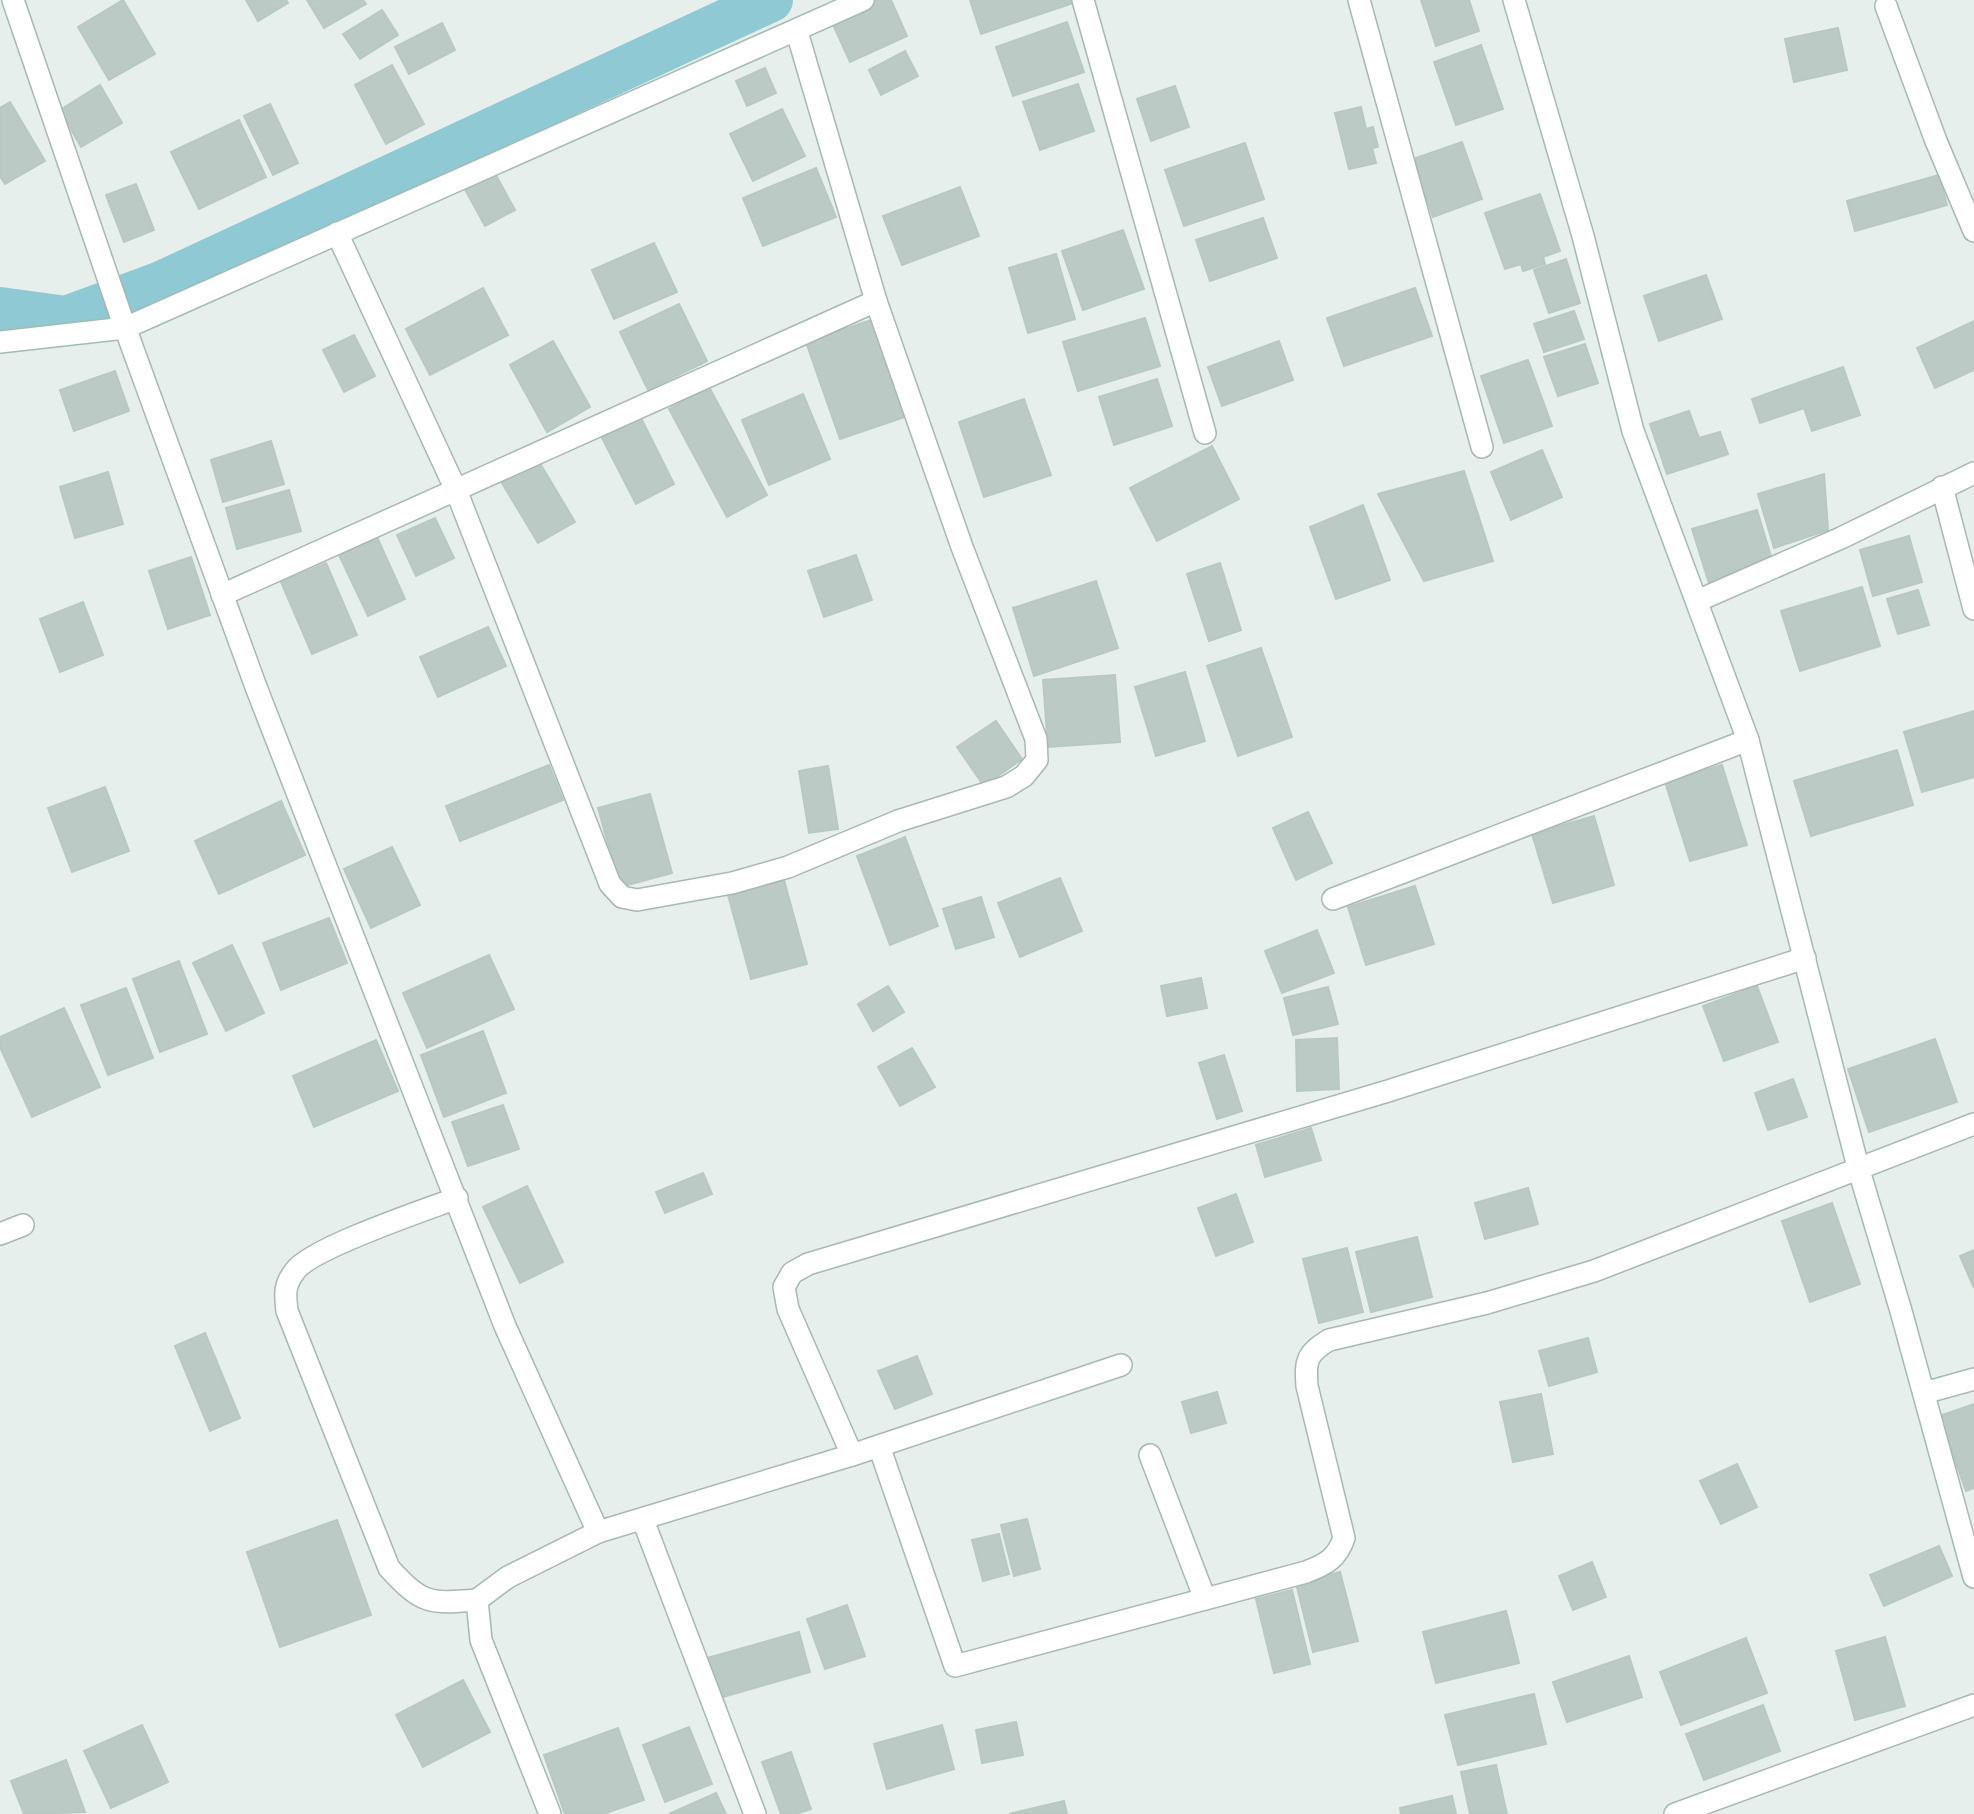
<svg xmlns="http://www.w3.org/2000/svg" width="1974" height="1814" font-family="Commissioner,sans-serif">
<rect width="100%" height="100%" fill="#e6efeb"/>
<g fill="none" stroke-linecap="round" stroke-linejoin="round">
<!-- canal -->
<path stroke="#8ec9d4" stroke-width="44" d="M 0,309 L 66,318 L 159,284 L 771,0"/>
</g>
<!-- building -->
<g fill="#bbcac4" stroke="#b8c9c2" stroke-width="2">
<path d="M 123,0 L 155,54 L 109,80 L 78,27 Z"/>
<path d="M 246,0 L 286,0 L 288,3 L 258,21 Z"/>
<path d="M 307,0 L 363,0 L 366,4 L 324,28 Z"/>
<path d="M 870,0 L 891,0 L 907,36 L 850,62 L 830,18 Z"/>
<path d="M 970,0 L 1072,0 L 1073,3 L 981,34 Z"/>
<path d="M 1421,0 L 1469,0 L 1479,31 L 1436,46 Z"/>
<path d="M 382,10 L 398,35 L 360,59 L 343,34 Z"/>
<path d="M 1067,22 L 1084,72 L 1013,96 L 996,47 Z"/>
<path d="M 442,23 L 455,50 L 409,74 L 395,47 Z"/>
<path d="M 1838,28 L 1847,70 L 1794,82 L 1785,39 Z"/>
<path d="M 1481,45 L 1503,109 L 1456,125 L 1434,62 Z"/>
<path d="M 905,51 L 918,76 L 881,95 L 869,70 Z"/>
<path d="M 392,65 L 424,124 L 386,144 L 355,85 Z"/>
<path d="M 765,68 L 776,93 L 747,106 L 736,81 Z"/>
<path d="M 1078,84 L 1094,131 L 1040,150 L 1023,102 Z"/>
<path d="M 100,85 L 122,123 L 81,147 L 60,110 Z"/>
<path d="M 1175,86 L 1189,127 L 1151,141 L 1137,99 Z"/>
<path d="M 10,102 L 45,161 L 5,184 L 0,176 L 0,108 Z"/>
<path d="M 270,104 L 298,163 L 273,175 L 244,116 Z"/>
<path d="M 1361,107 L 1366,129 L 1373,127 L 1378,147 L 1372,148 L 1376,163 L 1349,169 L 1335,113 Z"/>
<path d="M 782,109 L 805,156 L 753,181 L 730,134 Z"/>
<path d="M 239,120 L 266,177 L 199,209 L 171,152 Z"/>
<path d="M 1462,142 L 1482,199 L 1433,217 L 1413,159 Z"/>
<path d="M 1245,143 L 1264,199 L 1184,226 L 1165,170 Z"/>
<path d="M 492,168 L 515,210 L 485,226 L 462,184 Z"/>
<path d="M 816,168 L 836,217 L 763,246 L 743,198 Z"/>
<path d="M 1939,175 L 1947,205 L 1855,231 L 1847,201 Z"/>
<path d="M 136,184 L 154,230 L 124,242 L 106,195 Z"/>
<path d="M 960,187 L 979,236 L 902,265 L 883,216 Z"/>
<path d="M 1540,194 L 1560,251 L 1543,257 L 1545,264 L 1523,271 L 1521,264 L 1505,269 L 1485,213 Z"/>
<path d="M 1263,218 L 1277,258 L 1210,281 L 1196,240 Z"/>
<path d="M 1123,230 L 1144,289 L 1083,310 L 1062,251 Z"/>
<path d="M 654,243 L 677,292 L 614,319 L 592,270 Z"/>
<path d="M 1056,254 L 1075,319 L 1028,333 L 1009,268 Z"/>
<path d="M 1566,259 L 1580,303 L 1549,313 L 1534,270 Z"/>
<path d="M 1706,275 L 1722,319 L 1659,341 L 1644,296 Z"/>
<path d="M 483,288 L 508,335 L 430,375 L 406,329 Z"/>
<path d="M 1415,288 L 1432,336 L 1344,366 L 1327,318 Z"/>
<path d="M 679,304 L 707,361 L 648,390 L 620,332 Z"/>
<path d="M 1574,311 L 1584,339 L 1544,352 L 1534,324 Z"/>
<path d="M 1145,318 L 1160,366 L 1078,391 L 1063,342 Z"/>
<path d="M 874,319 L 908,416 L 840,439 L 806,342 Z"/>
<path d="M 1974,321 L 1974,370 L 1935,388 L 1917,348 Z"/>
<path d="M 354,335 L 375,376 L 344,392 L 323,350 Z"/>
<path d="M 553,341 L 590,407 L 547,432 L 510,365 Z"/>
<path d="M 1279,341 L 1293,380 L 1222,406 L 1208,367 Z"/>
<path d="M 1585,344 L 1598,383 L 1558,396 L 1544,357 Z"/>
<path d="M 1528,360 L 1552,426 L 1504,443 L 1481,376 Z"/>
<path d="M 1843,367 L 1860,415 L 1812,431 L 1804,408 L 1760,423 L 1752,399 Z"/>
<path d="M 115,371 L 129,411 L 74,431 L 60,390 Z"/>
<path d="M 1157,379 L 1172,426 L 1114,445 L 1099,397 Z"/>
<path d="M 709,387 L 767,495 L 727,517 L 669,409 Z"/>
<path d="M 803,394 L 830,459 L 769,485 L 742,420 Z"/>
<path d="M 1024,399 L 1051,475 L 984,497 L 959,422 Z"/>
<path d="M 1689,411 L 1699,438 L 1720,432 L 1728,454 L 1667,474 L 1650,424 Z"/>
<path d="M 640,416 L 674,484 L 636,504 L 601,436 Z"/>
<path d="M 271,441 L 284,484 L 223,502 L 211,460 Z"/>
<path d="M 1212,446 L 1239,499 L 1157,541 L 1130,488 Z"/>
<path d="M 1542,450 L 1562,497 L 1511,520 L 1491,472 Z"/>
<path d="M 538,460 L 575,522 L 538,543 L 502,483 Z"/>
<path d="M 1464,471 L 1493,561 L 1424,581 L 1378,494 Z"/>
<path d="M 108,472 L 123,524 L 75,538 L 60,487 Z"/>
<path d="M 1824,474 L 1828,530 L 1774,548 L 1758,494 Z"/>
<path d="M 289,490 L 301,531 L 237,549 L 226,508 Z"/>
<path d="M 1363,505 L 1390,580 L 1336,599 L 1310,527 Z"/>
<path d="M 1757,510 L 1773,563 L 1709,583 L 1692,529 Z"/>
<path d="M 435,518 L 454,558 L 416,576 L 397,535 Z"/>
<path d="M 1909,536 L 1922,582 L 1873,596 L 1860,550 Z"/>
<path d="M 377,537 L 405,599 L 368,616 L 339,555 Z"/>
<path d="M 856,555 L 872,600 L 824,617 L 808,571 Z"/>
<path d="M 191,557 L 210,615 L 168,629 L 149,571 Z"/>
<path d="M 326,563 L 357,635 L 312,654 L 281,582 Z"/>
<path d="M 1220,563 L 1241,630 L 1209,641 L 1187,574 Z"/>
<path d="M 1096,581 L 1118,648 L 1034,676 L 1013,608 Z"/>
<path d="M 1862,587 L 1880,646 L 1800,671 L 1781,611 Z"/>
<path d="M 1918,590 L 1929,625 L 1898,634 L 1887,599 Z"/>
<path d="M 83,602 L 103,655 L 60,672 L 40,619 Z"/>
<path d="M 488,627 L 506,666 L 438,697 L 420,657 Z"/>
<path d="M 1261,648 L 1292,737 L 1238,756 L 1207,666 Z"/>
<path d="M 1185,672 L 1205,741 L 1156,756 L 1135,687 Z"/>
<path d="M 1115,675 L 1120,742 L 1048,747 L 1043,680 Z"/>
<path d="M 1974,711 L 1974,777 L 1922,792 L 1904,732 Z"/>
<path d="M 996,721 L 1022,759 L 984,786 L 957,747 Z"/>
<path d="M 1897,750 L 1913,805 L 1811,836 L 1794,781 Z"/>
<path d="M 549,765 L 563,800 L 460,841 L 446,806 Z"/>
<path d="M 1722,765 L 1747,845 L 1690,861 L 1665,782 Z"/>
<path d="M 828,766 L 838,829 L 809,833 L 799,771 Z"/>
<path d="M 105,787 L 129,851 L 72,872 L 48,808 Z"/>
<path d="M 650,794 L 672,873 L 620,887 L 598,808 Z"/>
<path d="M 281,801 L 305,855 L 219,894 L 195,841 Z"/>
<path d="M 1308,812 L 1332,863 L 1296,880 L 1273,828 Z"/>
<path d="M 1594,816 L 1614,885 L 1553,903 L 1532,834 Z"/>
<path d="M 905,837 L 938,926 L 890,945 L 857,856 Z"/>
<path d="M 392,847 L 420,905 L 371,928 L 344,869 Z"/>
<path d="M 1060,878 L 1082,931 L 1020,957 L 998,903 Z"/>
<path d="M 784,880 L 807,964 L 751,979 L 728,895 Z"/>
<path d="M 1415,886 L 1434,944 L 1366,965 L 1348,907 Z"/>
<path d="M 981,897 L 994,937 L 956,949 L 943,909 Z"/>
<path d="M 329,918 L 347,963 L 281,990 L 263,943 Z"/>
<path d="M 1317,930 L 1334,973 L 1282,993 L 1265,951 Z"/>
<path d="M 232,945 L 264,1013 L 226,1031 L 193,963 Z"/>
<path d="M 489,955 L 514,1009 L 427,1048 L 403,993 Z"/>
<path d="M 179,961 L 207,1034 L 160,1052 L 133,979 Z"/>
<path d="M 1201,978 L 1207,1008 L 1167,1016 L 1161,986 Z"/>
<path d="M 888,986 L 904,1012 L 873,1031 L 858,1004 Z"/>
<path d="M 1757,986 L 1778,1042 L 1724,1061 L 1703,1006 Z"/>
<path d="M 1328,987 L 1338,1024 L 1293,1035 L 1284,998 Z"/>
<path d="M 126,988 L 153,1058 L 108,1075 L 81,1005 Z"/>
<path d="M 64,1008 L 100,1087 L 32,1117 L 0,1047 L 0,1037 Z"/>
<path d="M 483,1031 L 506,1093 L 444,1117 L 421,1055 Z"/>
<path d="M 1337,1038 L 1339,1089 L 1297,1091 L 1296,1040 Z"/>
<path d="M 1935,1039 L 1957,1102 L 1869,1132 L 1848,1069 Z"/>
<path d="M 376,1040 L 398,1091 L 314,1127 L 293,1076 Z"/>
<path d="M 912,1048 L 935,1087 L 900,1106 L 878,1067 Z"/>
<path d="M 1224,1055 L 1242,1111 L 1217,1119 L 1199,1063 Z"/>
<path d="M 1793,1079 L 1807,1117 L 1768,1130 L 1755,1093 Z"/>
<path d="M 503,1105 L 519,1149 L 468,1166 L 452,1122 Z"/>
<path d="M 1311,1128 L 1321,1160 L 1265,1177 L 1256,1145 Z"/>
<path d="M 703,1173 L 712,1194 L 665,1213 L 656,1192 Z"/>
<path d="M 527,1186 L 563,1262 L 520,1283 L 483,1207 Z"/>
<path d="M 1528,1188 L 1538,1224 L 1485,1239 L 1475,1203 Z"/>
<path d="M 1236,1194 L 1253,1242 L 1216,1256 L 1198,1208 Z"/>
<path d="M 1832,1203 L 1860,1284 L 1810,1302 L 1782,1221 Z"/>
<path d="M 1417,1237 L 1432,1297 L 1371,1312 L 1356,1252 Z"/>
<path d="M 1347,1248 L 1363,1312 L 1319,1323 L 1303,1259 Z"/>
<path d="M 1974,1250 L 1974,1288 L 1960,1256 Z"/>
<path d="M 205,1333 L 240,1418 L 210,1431 L 175,1346 Z"/>
<path d="M 1588,1338 L 1597,1372 L 1549,1386 L 1539,1351 Z"/>
<path d="M 917,1356 L 932,1394 L 895,1409 L 878,1371 Z"/>
<path d="M 1217,1392 L 1226,1423 L 1191,1433 L 1182,1402 Z"/>
<path d="M 1541,1394 L 1553,1454 L 1513,1462 L 1500,1402 Z"/>
<path d="M 1974,1404 L 1974,1488 L 1966,1491 L 1939,1416 Z"/>
<path d="M 1737,1464 L 1757,1507 L 1721,1524 L 1700,1481 Z"/>
<path d="M 1027,1519 L 1040,1569 L 1014,1576 L 1001,1525 Z"/>
<path d="M 337,1520 L 371,1615 L 280,1647 L 247,1552 Z"/>
<path d="M 999,1534 L 1009,1574 L 983,1581 L 972,1540 Z"/>
<path d="M 1939,1546 L 1952,1576 L 1884,1606 L 1870,1575 Z"/>
<path d="M 1592,1562 L 1606,1597 L 1573,1610 L 1559,1576 Z"/>
<path d="M 1340,1572 L 1358,1641 L 1313,1652 L 1296,1583 Z"/>
<path d="M 1292,1590 L 1310,1664 L 1274,1673 L 1256,1599 Z"/>
<path d="M 847,1605 L 865,1656 L 825,1669 L 807,1619 Z"/>
<path d="M 1506,1611 L 1519,1663 L 1436,1683 L 1423,1632 Z"/>
<path d="M 799,1632 L 810,1672 L 716,1699 L 704,1659 Z"/>
<path d="M 1885,1637 L 1905,1706 L 1855,1720 L 1836,1651 Z"/>
<path d="M 1746,1638 L 1767,1693 L 1681,1725 L 1660,1672 Z"/>
<path d="M 1629,1656 L 1642,1697 L 1567,1722 L 1553,1682 Z"/>
<path d="M 463,1680 L 490,1732 L 423,1767 L 396,1715 Z"/>
<path d="M 1534,1694 L 1546,1744 L 1458,1765 L 1445,1715 Z"/>
<path d="M 1763,1705 L 1780,1751 L 1704,1780 L 1686,1734 Z"/>
<path d="M 1016,1722 L 1023,1755 L 982,1763 L 976,1730 Z"/>
<path d="M 142,1725 L 168,1782 L 111,1808 L 84,1751 Z"/>
<path d="M 942,1725 L 954,1769 L 887,1789 L 874,1744 Z"/>
<path d="M 689,1727 L 712,1784 L 665,1802 L 643,1745 Z"/>
<path d="M 618,1728 L 644,1800 L 603,1814 L 565,1814 L 544,1755 Z"/>
<path d="M 791,1752 L 811,1809 L 795,1814 L 781,1814 L 762,1762 Z"/>
<path d="M 66,1760 L 85,1812 L 24,1814 L 11,1781 Z"/>
<path d="M 1496,1765 L 1507,1814 L 1470,1814 L 1461,1772 Z"/>
<path d="M 716,1793 L 726,1814 L 669,1814 Z"/>
<path d="M 1452,1796 L 1456,1814 L 1401,1814 L 1400,1808 Z"/>
<path d="M 1064,1801 L 1067,1814 L 1009,1814 Z"/>
</g>
<g fill="none" stroke-linecap="round" stroke-linejoin="round">
<defs>
<g id="street">
<path d="M 13,0 L 122,319 L 256,687 L 505,1326 L 598,1532 L 508,1577 L 477,1600 L 481,1640 L 550,1814"/>
<path d="M 1083,0 L 1205,433"/>
<path d="M 1359,0 L 1482,447"/>
<path d="M 1886,6 L 1936,141 L 1974,231"/>
<path d="M 337,233 L 456,490 L 610,884 L 622,897 L 637,900 L 732,883 L 788,867 L 898,821 L 1006,787 L 1024,776 L 1037,760 L 1036,739 L 962,547 L 876,301 L 797,32"/>
<path d="M 1942,487 L 1974,609"/>
<path d="M 222,595 L 876,301"/>
<path d="M 1697,601 L 1841,538 L 1974,473"/>
<path d="M 1333,899 L 1748,740"/>
<path d="M 457,1198 C 425,1210 311,1248 295,1271 C 284,1285 285,1294 287,1311 L 389,1568 C 422,1604 429,1604 477,1600"/>
<path d="M 0,1234 L 23,1225"/>
<path d="M 1924,1393 L 1974,1379"/>
<path d="M 879,1446 L 955,1666 L 1306,1572 C 1327,1564 1337,1558 1344,1538 L 1307,1386 C 1305,1360 1307,1353 1329,1340 L 1487,1303 L 1594,1271 L 1974,1124"/>
<path d="M 852,1455 L 788,1309 L 784,1287 L 792,1273 L 808,1264 L 1388,1091 L 1805,958"/>
<path d="M 1150,1455 L 1205,1599"/>
<path d="M 643,1520 L 755,1814"/>
<path d="M 598,1532 L 852,1455 L 1121,1365"/>
<path d="M 1675,1814 L 1974,1705"/>
</g>
<g id="secondary">
<path d="M 1514,0 L 1583,236 L 1633,431 L 1748,740 L 1858,1167 L 1901,1311 L 1974,1577"/>
<path d="M 0,342 L 125,328 L 863,0"/>
</g>
</defs>
<!-- street casing -->
<use href="#street" stroke="#a8b8b2" stroke-width="24"/>
<!-- secondary casing -->
<use href="#secondary" stroke="#a4bbb3" stroke-width="24"/>
<!-- street -->
<use href="#street" stroke="#fff" stroke-width="21"/>
<!-- secondary -->
<use href="#secondary" stroke="#fff" stroke-width="21"/>
</g>
</svg>
